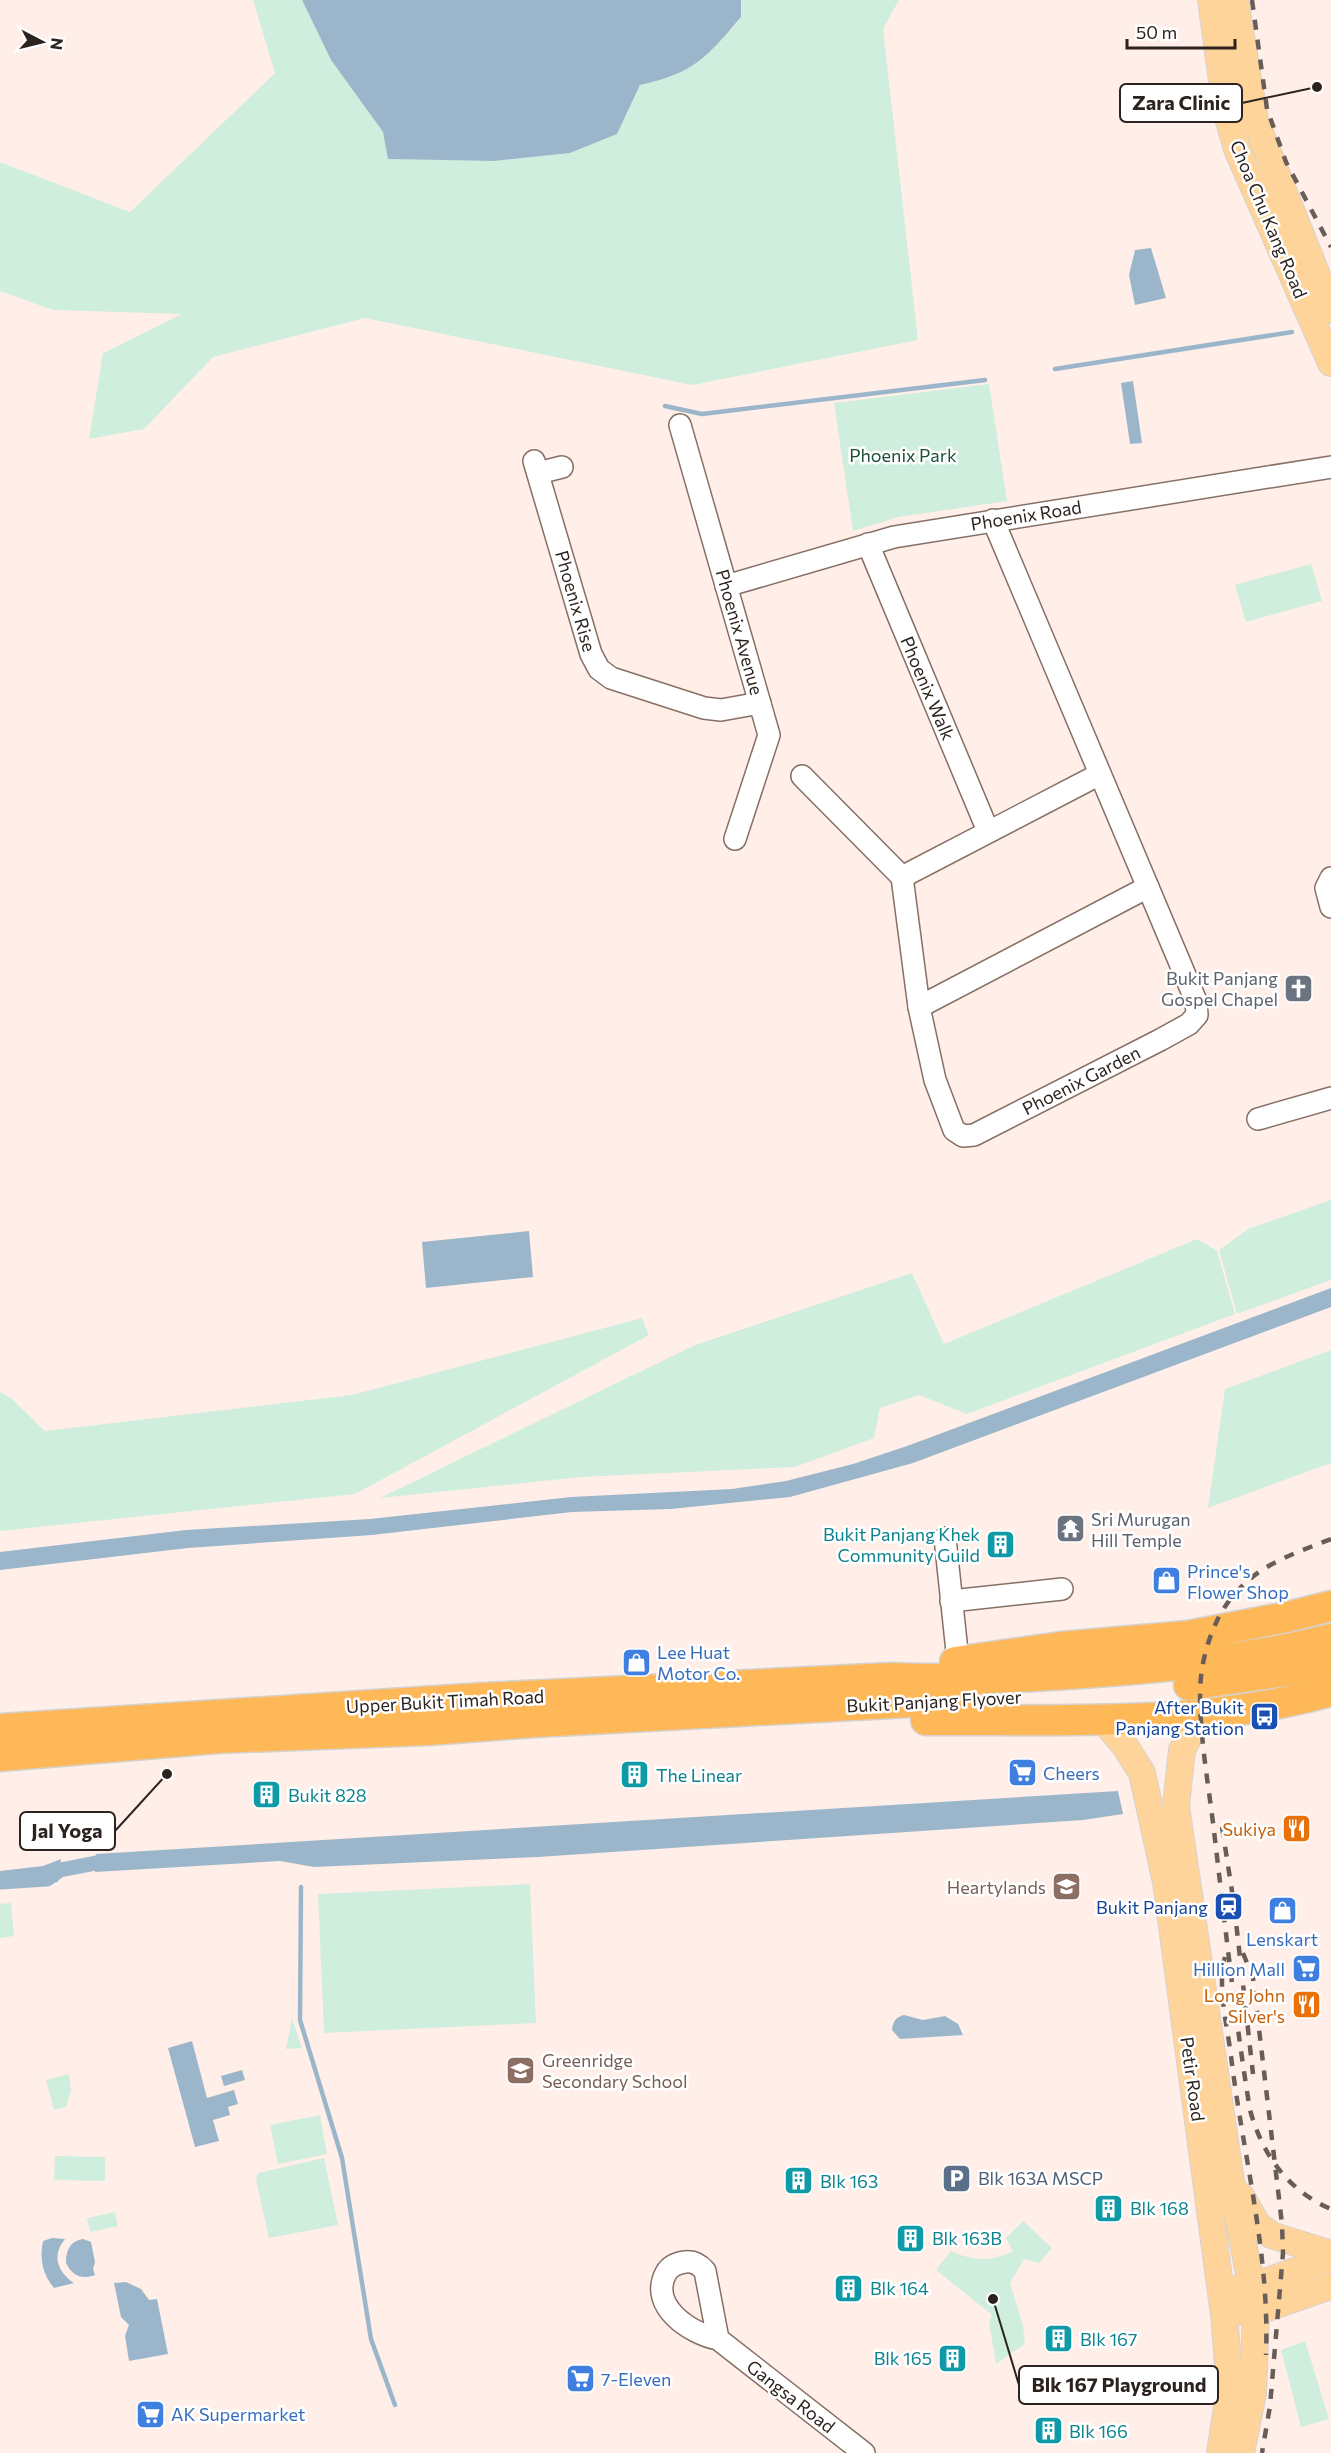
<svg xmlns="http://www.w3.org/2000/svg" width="1331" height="2453" font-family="Commissioner,sans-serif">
<rect width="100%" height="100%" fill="#ffefe8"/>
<!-- green -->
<g fill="#d0eedd">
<path d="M 253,0 L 302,0 L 331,60 L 383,132 L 389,159 L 494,161 L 570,153 L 617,134 L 640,85 C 692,75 707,56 741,18 L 741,0 L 899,0 L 883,29 L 918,340 L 692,385 L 365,318 L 213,357 L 144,429 L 89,439 L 103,353 L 182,314 L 53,310 L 0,291 L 0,162 L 130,212 L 275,73 Z"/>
<path d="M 989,384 L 1007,501 L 899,517 L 853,531 L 834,403 Z"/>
<path d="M 1311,564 L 1322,601 L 1246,622 L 1235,585 Z"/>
<path d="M 1331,1200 L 1331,1280 L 1237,1314 L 1219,1250 L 1248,1229 Z"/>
<path d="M 1197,1239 L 1217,1251 L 1235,1314 L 967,1414 L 919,1395 L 880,1408 L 874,1438 L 795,1467 L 581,1477 L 380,1498 L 695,1345 L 912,1273 L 944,1344 Z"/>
<path d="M 642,1318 L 649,1335 L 355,1494 L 0,1531 L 0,1392 L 12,1399 L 45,1431 L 352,1395 Z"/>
<path d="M 1331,1350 L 1331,1463 L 1208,1508 L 1225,1389 Z"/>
<path d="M 530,1884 L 536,2023 L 324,2033 L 318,1894 Z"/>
<path d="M 11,1903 L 14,1936 L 0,1938 L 0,1904 Z"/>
<path d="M 292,2018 L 302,2048 L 286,2049 Z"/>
<path d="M 69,2074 L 71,2091 L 66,2107 L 54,2110 L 46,2080 Z"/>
<path d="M 320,2115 L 327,2154 L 278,2164 L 270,2125 Z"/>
<path d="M 55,2156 L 105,2157 L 105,2181 L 54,2180 Z"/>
<path d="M 324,2158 L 338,2225 L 269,2238 L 256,2180 L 258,2173 Z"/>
<path d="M 115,2212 L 118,2226 L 90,2232 L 87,2218 Z"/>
<path d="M 1023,2221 L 1052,2248 L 1039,2263 L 1024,2259 L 1010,2283 L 1023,2325 L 1025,2344 L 996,2364 L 989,2322 L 992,2315 L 936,2270 L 951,2251 C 972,2261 992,2262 1013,2251 L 1006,2238 Z"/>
<path d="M 1305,2341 L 1329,2419 L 1301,2427 L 1281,2350 Z"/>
</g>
<!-- water -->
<g fill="#9bb6ca">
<path d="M 302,0 L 741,0 L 741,17 C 707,57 693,74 640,85 L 617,134 L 570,153 L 494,161 L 388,159 L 383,132 L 331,60 Z"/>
<path d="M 1151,248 L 1166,298 L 1135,305 L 1129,275 L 1135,250 Z"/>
<path d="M 1133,381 L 1142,443 L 1130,444 L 1121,383 Z"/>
<path d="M 529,1231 L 533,1277 L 426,1288 L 422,1242 Z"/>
<path d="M 1331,1288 L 1331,1307 L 913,1463 L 790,1497 L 671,1509 L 572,1512 L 372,1535 L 188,1548 L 0,1570 L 0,1552 L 186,1530 L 370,1519 L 571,1497 L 732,1489 L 786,1481 L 853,1464 L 907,1446 Z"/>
<path d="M 1118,1791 L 1123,1814 L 1083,1820 L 538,1857 L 314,1867 L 280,1861 L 95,1872 L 96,1854 Z"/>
<path d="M 61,1859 L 58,1882 L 0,1888 L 0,1871 L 43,1866 Z"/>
<path d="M 904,2015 L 923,2020 L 945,2016 L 958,2024 L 963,2035 L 900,2039 L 892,2030 C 893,2021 896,2017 904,2015 Z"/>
<path d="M 192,2041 L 207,2098 L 234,2090 L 238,2104 L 228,2107 L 230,2115 L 213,2120 L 219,2141 L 195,2147 L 168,2048 Z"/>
<path d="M 242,2070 L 245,2080 L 224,2086 L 221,2076 Z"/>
<path d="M 52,2238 L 65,2239 C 51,2256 58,2272 74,2283 L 54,2288 C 43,2275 39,2259 43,2241 Z"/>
<path d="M 83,2239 L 91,2242 L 95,2262 L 93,2269 L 95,2275 C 82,2280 72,2276 66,2263 C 66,2250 70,2241 83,2239 Z"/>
<path d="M 126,2282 L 141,2289 L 149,2300 L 157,2299 L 168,2354 L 129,2361 L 125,2336 L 129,2325 L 121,2317 L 114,2283 Z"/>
</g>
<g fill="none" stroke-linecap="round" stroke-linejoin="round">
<!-- stream -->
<g stroke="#9bb6ca" stroke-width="4.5">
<path d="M 1055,369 L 1292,332"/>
<path d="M 665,406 L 702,414 L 985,380"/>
<path d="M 301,1887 L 300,2020 L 342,2158 L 371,2339 L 395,2405"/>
</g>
<!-- canal -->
<path stroke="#9bb6ca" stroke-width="15" d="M 0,1882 L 47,1879 L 60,1870 L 96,1863 L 116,1861"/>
<defs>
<g id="minor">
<path d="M 680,425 L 769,735 L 735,839"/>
<path d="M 534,461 L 591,654 L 599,669 L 611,678 L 704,708 L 721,710 L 760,703"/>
<path d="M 538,473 L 562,467"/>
<path d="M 868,544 L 988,831"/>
<path d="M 726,586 L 894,537 L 1331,467"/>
<path d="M 802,776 L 902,877 L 919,1007 L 935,1080 L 954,1130 L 963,1136 L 974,1135 L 1160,1040 L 1189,1024 L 1197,1015 L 1196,1001 L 993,520"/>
<path d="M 902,877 L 1100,774"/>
<path d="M 1331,878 L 1326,888 L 1331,907"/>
<path d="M 919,1007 L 1148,887"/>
<path d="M 1258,1119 L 1331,1098"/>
<path d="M 945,1538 L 958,1661"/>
<path d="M 951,1601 L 1062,1589"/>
<path d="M 718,2339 L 705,2271 C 700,2265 693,2261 685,2262 C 677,2263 670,2266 666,2273 C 648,2306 691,2334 718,2339 L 864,2453"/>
</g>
<g id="major">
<path d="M 1211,0 L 1226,111 L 1237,149 L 1331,363"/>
<path d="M 1235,0 L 1255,120 L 1331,310"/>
<path d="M 1200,1716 L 1182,1750 L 1176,1806 L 1230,2175 L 1256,2310 L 1253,2393 L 1241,2453"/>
<path d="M 1103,1720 L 1125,1746 L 1142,1773 L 1166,1882 L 1224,2315 L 1230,2388 L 1220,2453"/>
<path d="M 1241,2196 L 1257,2224 L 1271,2235 L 1331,2254"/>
<path d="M 1236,2289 L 1265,2282 L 1331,2258"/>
<path d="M 1239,2312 L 1267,2308 L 1331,2286"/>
</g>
<g id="highway">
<path d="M 955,1662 L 1061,1647 L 1188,1636 L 1287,1617 L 1331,1606"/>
<path d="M 1189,1685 L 1331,1664"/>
<path d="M 926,1720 C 1061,1719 1199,1728 1331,1691"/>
<path d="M 0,1729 L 483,1698 L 891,1678 C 955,1681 1019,1677 1083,1673 C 1167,1667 1249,1660 1331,1639"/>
<path d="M 0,1756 L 218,1738 L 428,1730 L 536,1722 L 967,1699"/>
</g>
</defs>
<!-- minor casing -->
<use href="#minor" stroke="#867065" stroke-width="24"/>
<!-- major casing -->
<use href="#major" stroke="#d5d3d2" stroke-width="28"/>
<!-- highway casing -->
<use href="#highway" stroke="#d5d3d2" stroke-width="33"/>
<!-- minor -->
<use href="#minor" stroke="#fff" stroke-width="21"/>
<!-- major -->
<use href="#major" stroke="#fed49b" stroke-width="26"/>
<!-- highway -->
<use href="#highway" stroke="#feb858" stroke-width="30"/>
<!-- rail -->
<g stroke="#685d58" stroke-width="4.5" stroke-dasharray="10 10" stroke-linecap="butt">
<path d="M 1252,0 L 1267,109 L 1286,162 L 1331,247"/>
<path d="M 1331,1539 C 1285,1557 1248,1568 1221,1613 C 1212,1629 1205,1650 1202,1669 C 1195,1713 1209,1786 1214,1831 C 1225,1924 1235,2018 1250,2110 C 1262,2154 1288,2191 1331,2209"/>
<path d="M 1222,1827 L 1234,1904 L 1253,2074"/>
<path d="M 1243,1953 L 1253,1978 L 1282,2224 L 1283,2253 L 1270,2406 L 1262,2453"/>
<path d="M 1225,1957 C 1217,1988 1227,2024 1231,2056 C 1243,2156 1270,2253 1266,2355"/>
</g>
</g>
<!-- icons -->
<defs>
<symbol id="church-square" viewBox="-11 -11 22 22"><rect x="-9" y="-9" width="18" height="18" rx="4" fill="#6b7280" stroke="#fff"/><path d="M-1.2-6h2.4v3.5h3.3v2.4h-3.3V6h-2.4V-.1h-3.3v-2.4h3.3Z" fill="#fff"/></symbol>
<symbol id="temple-square" viewBox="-11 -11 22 22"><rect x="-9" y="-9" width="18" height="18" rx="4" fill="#6b7280" stroke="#fff"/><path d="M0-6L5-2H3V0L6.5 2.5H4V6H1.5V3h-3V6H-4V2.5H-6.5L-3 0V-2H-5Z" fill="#fff"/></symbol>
<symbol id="building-square" viewBox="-11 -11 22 22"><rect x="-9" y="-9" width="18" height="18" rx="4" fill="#0f9aa8" stroke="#fff"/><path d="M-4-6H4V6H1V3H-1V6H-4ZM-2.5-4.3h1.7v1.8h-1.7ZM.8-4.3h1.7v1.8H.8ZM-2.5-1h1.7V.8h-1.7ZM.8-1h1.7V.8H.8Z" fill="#fff"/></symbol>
<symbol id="shop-square" viewBox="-11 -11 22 22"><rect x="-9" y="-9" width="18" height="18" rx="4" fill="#3f7fe0" stroke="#fff"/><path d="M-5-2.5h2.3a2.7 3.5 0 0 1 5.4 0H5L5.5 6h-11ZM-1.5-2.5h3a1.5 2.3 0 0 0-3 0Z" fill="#fff"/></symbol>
<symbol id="bus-square" viewBox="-11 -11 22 22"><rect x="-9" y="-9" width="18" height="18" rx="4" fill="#1a4fb4" stroke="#fff"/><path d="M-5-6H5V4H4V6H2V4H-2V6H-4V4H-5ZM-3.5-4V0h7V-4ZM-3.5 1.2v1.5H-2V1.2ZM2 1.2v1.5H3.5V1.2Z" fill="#fff"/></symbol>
<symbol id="supermarket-square" viewBox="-11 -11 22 22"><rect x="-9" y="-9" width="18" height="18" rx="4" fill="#3f7fe0" stroke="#fff"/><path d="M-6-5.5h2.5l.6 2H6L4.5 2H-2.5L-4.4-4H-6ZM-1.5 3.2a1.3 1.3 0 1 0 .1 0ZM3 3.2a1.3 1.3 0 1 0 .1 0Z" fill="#fff"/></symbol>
<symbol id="restaurant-square" viewBox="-11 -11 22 22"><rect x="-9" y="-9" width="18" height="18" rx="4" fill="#e8710a" stroke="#fff"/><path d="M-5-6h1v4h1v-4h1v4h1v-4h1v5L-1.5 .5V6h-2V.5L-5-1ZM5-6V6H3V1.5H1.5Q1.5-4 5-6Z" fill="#fff"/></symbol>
<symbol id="school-square" viewBox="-11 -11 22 22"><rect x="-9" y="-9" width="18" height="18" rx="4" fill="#8d6e63" stroke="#fff"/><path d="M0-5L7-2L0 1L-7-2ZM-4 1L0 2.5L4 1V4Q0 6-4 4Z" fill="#fff"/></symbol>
<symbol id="station-square" viewBox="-11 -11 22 22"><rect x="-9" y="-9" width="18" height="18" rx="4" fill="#1a4fb4" stroke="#fff"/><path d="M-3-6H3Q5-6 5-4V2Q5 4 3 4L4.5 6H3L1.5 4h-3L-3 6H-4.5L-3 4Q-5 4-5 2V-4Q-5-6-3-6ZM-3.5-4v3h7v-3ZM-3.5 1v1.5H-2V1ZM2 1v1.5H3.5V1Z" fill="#fff"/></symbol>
<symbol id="parking-square" viewBox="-11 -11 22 22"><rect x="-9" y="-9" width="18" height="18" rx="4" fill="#5c6f8a" stroke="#fff"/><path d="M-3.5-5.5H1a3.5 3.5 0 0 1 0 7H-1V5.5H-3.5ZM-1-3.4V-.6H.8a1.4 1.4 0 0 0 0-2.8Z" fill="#fff"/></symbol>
</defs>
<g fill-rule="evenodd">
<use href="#church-square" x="1282" y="972" width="33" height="33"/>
<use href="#temple-square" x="1054" y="1512" width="33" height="33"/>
<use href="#building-square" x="984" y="1528" width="33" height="33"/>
<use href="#shop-square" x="1150" y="1564" width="33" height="33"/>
<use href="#shop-square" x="620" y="1646" width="33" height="33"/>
<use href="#bus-square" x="1248" y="1700" width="33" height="33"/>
<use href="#supermarket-square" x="1006" y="1756" width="33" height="33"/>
<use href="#building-square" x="618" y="1758" width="33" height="33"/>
<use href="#building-square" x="250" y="1778" width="33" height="33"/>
<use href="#restaurant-square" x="1280" y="1812" width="33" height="33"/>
<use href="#school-square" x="1050" y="1870" width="33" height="33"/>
<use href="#station-square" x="1212" y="1890" width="33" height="33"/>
<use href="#shop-square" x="1266" y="1894" width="33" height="33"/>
<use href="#supermarket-square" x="1290" y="1952" width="33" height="33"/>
<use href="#restaurant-square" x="1290" y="1988" width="33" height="33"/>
<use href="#school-square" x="504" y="2054" width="33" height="33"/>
<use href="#parking-square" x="940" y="2162" width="33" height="33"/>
<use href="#building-square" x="782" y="2164" width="33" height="33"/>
<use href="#building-square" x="1092" y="2192" width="33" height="33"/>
<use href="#building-square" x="894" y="2222" width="33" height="33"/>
<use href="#building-square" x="832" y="2272" width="33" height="33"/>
<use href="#building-square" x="1042" y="2322" width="33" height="33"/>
<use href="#building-square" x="936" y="2342" width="33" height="33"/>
<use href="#supermarket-square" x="564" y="2362" width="33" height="33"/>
<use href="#supermarket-square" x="134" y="2398" width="33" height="33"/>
<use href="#building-square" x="1032" y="2414" width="33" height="33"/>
</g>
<g text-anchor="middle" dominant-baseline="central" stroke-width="5" stroke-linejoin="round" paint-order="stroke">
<!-- street labels -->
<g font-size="18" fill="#2c231f" stroke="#fff">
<text transform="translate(1269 219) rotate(67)">Choa Chu Kang Road</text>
<text transform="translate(1026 515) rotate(-9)">Phoenix Road</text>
<text transform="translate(576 601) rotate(74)">Phoenix Rise</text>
<text transform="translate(740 632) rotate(74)">Phoenix Avenue</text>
<text transform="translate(928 688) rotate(67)">Phoenix Walk</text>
<text transform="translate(1081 1080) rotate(-27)">Phoenix Garden</text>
<text transform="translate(445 1701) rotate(-3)">Upper Bukit Timah Road</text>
<text transform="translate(934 1701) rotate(-3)">Bukit Panjang Flyover</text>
<text transform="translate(1193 2079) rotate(82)">Petir Road</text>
<text transform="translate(791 2396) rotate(38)">Gangsa Road</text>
</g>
<!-- park labels -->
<g font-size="18" fill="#1a5038" stroke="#fff">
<text x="903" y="455">Phoenix Park</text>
</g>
<!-- worship labels -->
<g font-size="18" fill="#5b616d" stroke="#fff" text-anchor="end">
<text x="1278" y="978">Bukit Panjang<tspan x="1278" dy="21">Gospel Chapel</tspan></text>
<text x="1091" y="1519" text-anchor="start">Sri Murugan<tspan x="1091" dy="21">Hill Temple</tspan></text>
</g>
<!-- culture labels -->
<g font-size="18" fill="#0d838f" stroke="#fff" text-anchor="start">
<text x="980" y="1534" text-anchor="end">Bukit Panjang Khek<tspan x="980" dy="21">Community Guild</tspan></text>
<text x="656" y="1775">The Linear</text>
<text x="288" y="1795">Bukit 828</text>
<text x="820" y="2181">Blk 163</text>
<text x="1130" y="2208">Blk 168</text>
<text x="932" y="2238">Blk 163B</text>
<text x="870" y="2288">Blk 164</text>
<text x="1080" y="2339">Blk 167</text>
<text x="932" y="2358" text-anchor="end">Blk 165</text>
<text x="1069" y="2431">Blk 166</text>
</g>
<!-- shop labels -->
<g font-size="18" fill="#366cbe" stroke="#fff" text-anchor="start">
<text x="1187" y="1571">Prince's<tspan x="1187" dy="21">Flower Shop</tspan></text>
<text x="657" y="1652">Lee Huat<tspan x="657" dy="21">Motor Co.</tspan></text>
<text x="1043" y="1773">Cheers</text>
<text x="1282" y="1939" text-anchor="middle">Lenskart</text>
<text x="1285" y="1969" text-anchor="end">Hillion Mall</text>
<text x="601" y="2379">7-Eleven</text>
<text x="171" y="2414">AK Supermarket</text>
</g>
<!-- transit labels -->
<g font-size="18" fill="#164399" stroke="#fff" text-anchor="end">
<text x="1244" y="1707">After Bukit<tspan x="1244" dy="21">Panjang Station</tspan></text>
<text x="1208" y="1907">Bukit Panjang</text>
</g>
<!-- food labels -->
<g font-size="18" fill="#c56008" stroke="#fff" text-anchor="end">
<text x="1276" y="1829">Sukiya</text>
<text x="1285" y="1995">Long John<tspan x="1285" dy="21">Silver's</tspan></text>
</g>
<!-- education labels -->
<g font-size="18" fill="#785e54" stroke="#fff" text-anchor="end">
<text x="1046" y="1887">Heartylands</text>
<text x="542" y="2060" text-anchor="start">Greenridge<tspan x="542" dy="21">Secondary School</tspan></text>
</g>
<!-- service labels -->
<g font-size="18" fill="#4e5e75" stroke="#fff" text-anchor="start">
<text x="978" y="2178">Blk 163A MSCP</text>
</g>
</g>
<!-- callouts -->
<path fill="none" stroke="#2c231f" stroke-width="2" d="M1317 87L1242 103M167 1774L115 1831M993 2299L1019 2385"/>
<g fill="#2c231f" stroke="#fff" stroke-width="2">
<circle cx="1317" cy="87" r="6"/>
<circle cx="167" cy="1774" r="6"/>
<circle cx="993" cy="2299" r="6"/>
</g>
<g fill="#fff" stroke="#2c231f" stroke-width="2">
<rect x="1120" y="84" width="122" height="38" rx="6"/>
<rect x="20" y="1812" width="95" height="38" rx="6"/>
<rect x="1019" y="2366" width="199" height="38" rx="6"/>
</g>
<g font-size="20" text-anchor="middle" font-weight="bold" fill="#2c231f">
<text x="1181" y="110">Zara Clinic</text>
<text x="67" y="1838">Jal Yoga</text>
<text x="1119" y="2392">Blk 167 Playground</text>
</g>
<!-- north arrow -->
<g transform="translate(42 42) rotate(97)" stroke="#ffffff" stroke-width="4.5" paint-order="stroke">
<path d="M0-4.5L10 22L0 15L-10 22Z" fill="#2c231f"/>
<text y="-9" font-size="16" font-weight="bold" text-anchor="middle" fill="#2c231f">N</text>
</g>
<!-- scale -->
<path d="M1127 39v9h108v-9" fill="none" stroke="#2c231f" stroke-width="3"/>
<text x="1136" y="39" font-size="18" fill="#2c231f" stroke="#ffffff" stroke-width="4.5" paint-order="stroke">50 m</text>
</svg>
